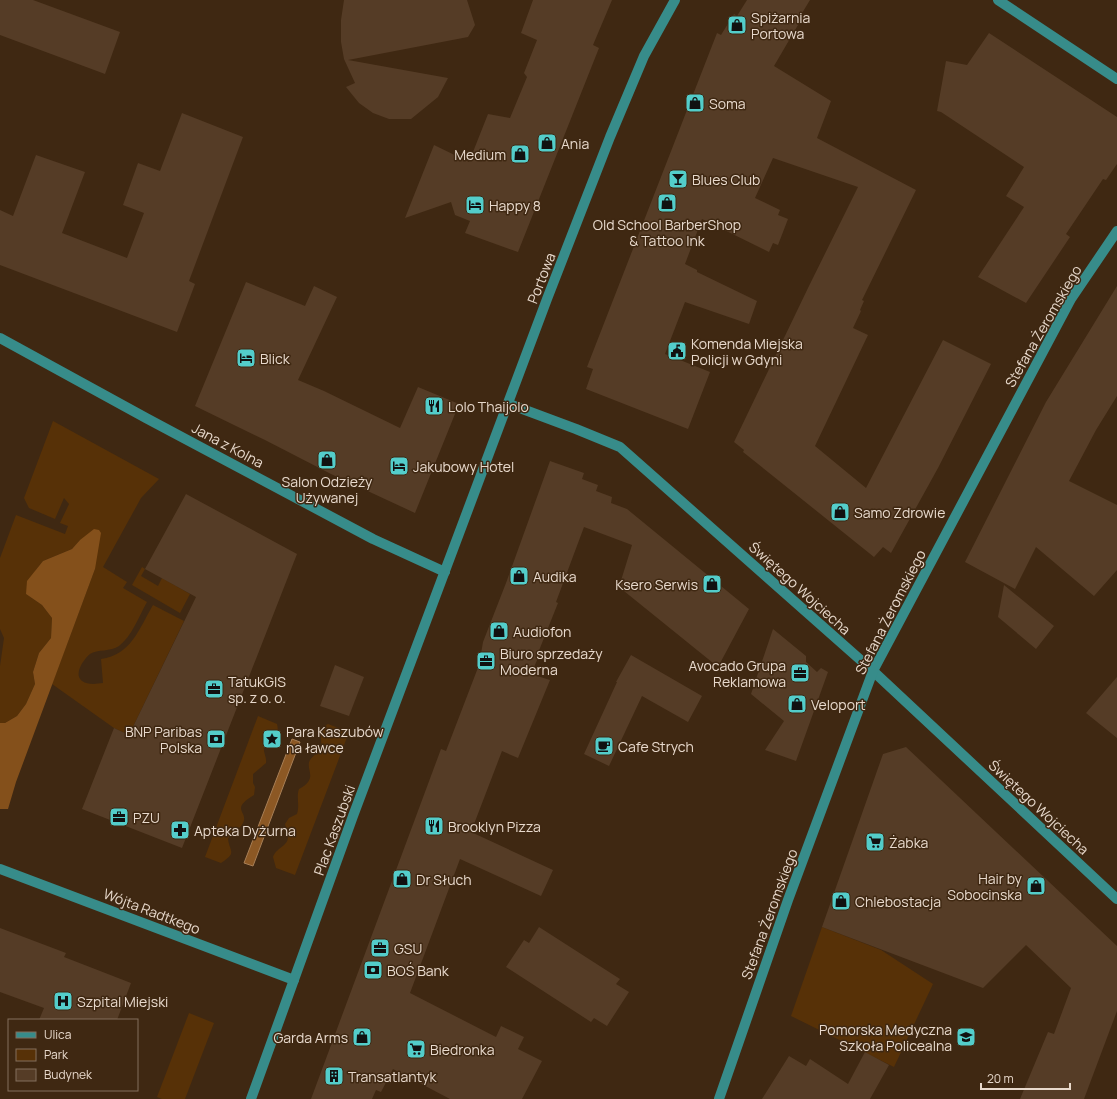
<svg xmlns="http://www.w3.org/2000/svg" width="1117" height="1099" font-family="Manrope,sans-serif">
<rect width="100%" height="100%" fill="#3f2812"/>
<!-- green -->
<g fill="#573107">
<path d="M 53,421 L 159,479 L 141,498 L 103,567 L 127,582 L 123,588 L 147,602 C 139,616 132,636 119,646 C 111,652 97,649 90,654 C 84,659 73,674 82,681 C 88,685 96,684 103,683 L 101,659 C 131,655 139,629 153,605 L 184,621 L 129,735 L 114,728 L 52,684 L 95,569 L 80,540 L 72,549 L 43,561 L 36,570 L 26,594 L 42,605 L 52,618 L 51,638 L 39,653 L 33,672 L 35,684 L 26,704 L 17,716 L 5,723 L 0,723 L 0,666 L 4,638 L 0,629 L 0,558 L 16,515 L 65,534 L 68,526 L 60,523 L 69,504 L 64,498 L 55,519 L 29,508 L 24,498 Z"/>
<path d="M 142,567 L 145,569 L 141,576 L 158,586 L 162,578 L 190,594 L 180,613 L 132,585 Z"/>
<path d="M 258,716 L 277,724 C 281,740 267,735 264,747 C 263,753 267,757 266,763 L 253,774 L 253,783 L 255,787 L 254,795 C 229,810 249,811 243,823 C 240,830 231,831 228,839 C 230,853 237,852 221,863 L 205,857 Z"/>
<path d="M 328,724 L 349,732 L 295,875 L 276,868 L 273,857 C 276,848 288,846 288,837 C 288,833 286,828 285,824 L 289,818 L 297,814 C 300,805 296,797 299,789 C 325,775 294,765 320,752 C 324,741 316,730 328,724 Z"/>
<path d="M 822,927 L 881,950 L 933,984 L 894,1067 L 791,1016 Z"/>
<path d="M 189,1013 L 214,1023 L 185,1099 L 162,1099 L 157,1097 Z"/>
</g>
<!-- forest -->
<path fill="#84501b" d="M 94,529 L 99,530 L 101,533 L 95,569 L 16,782 L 8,809 L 0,809 L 0,723 L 5,723 L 17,716 L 26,704 L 35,684 L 33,672 L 39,653 L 51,638 L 52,618 L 42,605 L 26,594 L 27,581 L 43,561 L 72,549 L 80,540 Z"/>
<!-- water -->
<path fill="#8c5824" stroke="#a87f56" d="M 292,739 L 300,742 L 253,866 L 244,863 Z"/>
<!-- building -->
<g fill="#553c26">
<path d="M 0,0 L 33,0 L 120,32 L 105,74 L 0,35 Z"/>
<path d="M 344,0 L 467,0 L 475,25 L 468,37 L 348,60 L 448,78 L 438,97 L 411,119 L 389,119 L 373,113 L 359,103 L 346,87 L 355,83 L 344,59 L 341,42 L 341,20 Z"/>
<path d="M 533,0 L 612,0 L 593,45 L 599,48 L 518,252 L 465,233 L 470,221 L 455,215 L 451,202 L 405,218 L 434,145 L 469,162 L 488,114 L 510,118 L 527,77 L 524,73 L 537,40 L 521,33 Z"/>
<path d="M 747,0 L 810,0 L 796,23 L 798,25 L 774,66 L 831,101 L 817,138 L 916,190 L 862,300 L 864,301 L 860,310 L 861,311 L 853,328 L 868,335 L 815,446 L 866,488 L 943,340 L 991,364 L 938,468 L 891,553 L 883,547 L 874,557 L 743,452 L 744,450 L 734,442 L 808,288 L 858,187 L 773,158 L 755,198 L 780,210 L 778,215 L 788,219 L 778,245 L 773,243 L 769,252 L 702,219 L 685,264 L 697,270 L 697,272 L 757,301 L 749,324 L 685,302 L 665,354 L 710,372 L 688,429 L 586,389 L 593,369 L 587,367 L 717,33 L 721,35 L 734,14 L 737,16 Z"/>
<path d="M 989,33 L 1117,117 L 1117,164 L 1106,180 L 1103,179 L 1066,234 L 1070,237 L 1026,303 L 978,277 L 1024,207 L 1006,196 L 1024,167 L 941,112 L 937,111 L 946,61 L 967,65 Z"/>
<path d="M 182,113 L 243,137 L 189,281 L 195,284 L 177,332 L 0,265 L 0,210 L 13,216 L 36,155 L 85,172 L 62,233 L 127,258 L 144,213 L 123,205 L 138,163 L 160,171 Z"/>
<path d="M 246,282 L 305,306 L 314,286 L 337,297 L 298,380 L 324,391 L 400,428 L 418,387 L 459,404 L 415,513 L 331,474 L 265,440 L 195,406 Z"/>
<path d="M 1117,286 L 1117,396 L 1096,430 L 1069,481 L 1117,505 L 1117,570 L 1094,596 L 1036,547 L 1015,589 L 965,562 L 1046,402 Z"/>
<path d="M 550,461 L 584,473 L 582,479 L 598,485 L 596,491 L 612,497 L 611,503 L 627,509 L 749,609 L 718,667 L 619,587 L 632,545 L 584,527 L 556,602 L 558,603 L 536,658 L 538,658 L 531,674 L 550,680 L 518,758 L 502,751 L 471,832 L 553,870 L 541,896 L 460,859 L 410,993 L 496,1037 L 501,1026 L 524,1037 L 518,1049 L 542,1061 L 522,1099 L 450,1099 L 393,1069 L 381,1092 L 376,1090 L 372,1099 L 311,1099 L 441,749 L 446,751 L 479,665 L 483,642 L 506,583 Z"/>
<path d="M 186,494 L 297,554 L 182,848 L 82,809 L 114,728 L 129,735 L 196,597 L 145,569 Z"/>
<path d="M 1004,585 L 1054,626 L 1036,649 L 998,617 Z"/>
<path d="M 773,629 L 806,656 L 806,662 L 817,672 L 821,668 L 828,672 L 796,761 L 765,750 L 784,721 L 751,694 Z"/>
<path d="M 631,655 L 702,696 L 688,722 L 642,696 L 609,766 L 584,754 L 617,682 L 616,682 Z"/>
<path d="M 335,665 L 364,677 L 349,716 L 320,706 Z"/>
<path d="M 1117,677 L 1117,738 L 1086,713 Z"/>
<path d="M 906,747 L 1117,946 L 1117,1011 L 1084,1099 L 1020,1099 L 1048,1032 L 1054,1034 L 1071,988 L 1026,945 L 983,988 L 822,927 L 883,754 Z"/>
<path d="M 539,927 L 620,979 L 616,984 L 629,992 L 607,1026 L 594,1018 L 591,1022 L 506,967 L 524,940 L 529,943 Z"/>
<path d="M 0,928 L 66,953 L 64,957 L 131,983 L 117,1020 L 39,1020 L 44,1008 L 0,992 Z"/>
<path d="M 865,1052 L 889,1065 L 870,1099 L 762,1099 L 789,1056 L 806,1066 L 810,1059 L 848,1084 Z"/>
</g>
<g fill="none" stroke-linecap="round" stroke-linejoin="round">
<!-- minor -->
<g stroke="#378c8a" stroke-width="10">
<path d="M 998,0 L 1117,79"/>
<path d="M 0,338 L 146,418 L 373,539 L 445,572"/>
<path d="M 509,404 L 576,429 L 620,447 L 873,671 L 1117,899"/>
<path d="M 0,869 L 294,980"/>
<path d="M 251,1099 L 353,816 L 547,299 L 610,137 L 644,56 L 675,0"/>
<path d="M 719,1099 L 788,900 L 873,671 L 1071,299 L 1117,231"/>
</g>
</g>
<!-- icons -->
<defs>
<symbol id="shop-square" viewBox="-11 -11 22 22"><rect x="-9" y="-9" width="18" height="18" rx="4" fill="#53cdca" stroke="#3f2812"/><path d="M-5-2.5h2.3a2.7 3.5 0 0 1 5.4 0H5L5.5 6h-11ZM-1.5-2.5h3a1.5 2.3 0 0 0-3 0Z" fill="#111"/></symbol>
<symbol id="bar-square" viewBox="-11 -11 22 22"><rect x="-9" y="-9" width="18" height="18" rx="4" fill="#53cdca" stroke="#3f2812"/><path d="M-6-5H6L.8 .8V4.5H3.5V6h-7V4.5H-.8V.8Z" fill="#111"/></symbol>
<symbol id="hotel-square" viewBox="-11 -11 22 22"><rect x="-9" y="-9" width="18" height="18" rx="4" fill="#53cdca" stroke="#3f2812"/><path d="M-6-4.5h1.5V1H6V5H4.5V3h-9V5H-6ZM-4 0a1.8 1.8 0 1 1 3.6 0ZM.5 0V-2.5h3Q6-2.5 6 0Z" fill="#111"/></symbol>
<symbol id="civic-square" viewBox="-11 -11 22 22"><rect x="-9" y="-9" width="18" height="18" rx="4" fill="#53cdca" stroke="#3f2812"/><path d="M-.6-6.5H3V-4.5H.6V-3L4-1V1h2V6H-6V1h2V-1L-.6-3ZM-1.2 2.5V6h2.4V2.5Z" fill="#111"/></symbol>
<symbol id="restaurant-square" viewBox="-11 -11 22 22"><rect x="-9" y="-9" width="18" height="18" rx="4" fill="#53cdca" stroke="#3f2812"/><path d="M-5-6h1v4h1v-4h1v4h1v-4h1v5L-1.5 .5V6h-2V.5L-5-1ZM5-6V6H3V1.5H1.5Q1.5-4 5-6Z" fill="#111"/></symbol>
<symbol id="office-square" viewBox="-11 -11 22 22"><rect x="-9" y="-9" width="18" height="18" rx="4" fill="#53cdca" stroke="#3f2812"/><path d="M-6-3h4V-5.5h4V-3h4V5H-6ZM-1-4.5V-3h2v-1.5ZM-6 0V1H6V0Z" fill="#111"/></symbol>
<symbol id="bank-square" viewBox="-11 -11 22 22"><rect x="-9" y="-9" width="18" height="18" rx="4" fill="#53cdca" stroke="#3f2812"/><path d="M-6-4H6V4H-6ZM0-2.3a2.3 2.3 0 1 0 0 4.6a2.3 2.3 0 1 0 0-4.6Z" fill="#111"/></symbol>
<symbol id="sight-square" viewBox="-11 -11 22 22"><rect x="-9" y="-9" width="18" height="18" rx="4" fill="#53cdca" stroke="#3f2812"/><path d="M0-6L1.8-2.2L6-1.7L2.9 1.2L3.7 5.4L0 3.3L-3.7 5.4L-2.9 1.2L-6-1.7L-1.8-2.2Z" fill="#111"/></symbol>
<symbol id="cafe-square" viewBox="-11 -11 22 22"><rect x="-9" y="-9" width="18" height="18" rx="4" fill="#53cdca" stroke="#3f2812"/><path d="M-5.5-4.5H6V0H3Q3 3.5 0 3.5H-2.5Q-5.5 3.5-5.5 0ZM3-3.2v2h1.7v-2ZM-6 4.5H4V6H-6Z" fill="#111"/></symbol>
<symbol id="pharmacy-square" viewBox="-11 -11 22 22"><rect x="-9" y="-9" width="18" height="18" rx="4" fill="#53cdca" stroke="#3f2812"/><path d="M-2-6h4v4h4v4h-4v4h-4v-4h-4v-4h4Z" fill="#111"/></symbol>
<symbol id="supermarket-square" viewBox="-11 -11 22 22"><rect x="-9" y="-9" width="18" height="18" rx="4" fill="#53cdca" stroke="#3f2812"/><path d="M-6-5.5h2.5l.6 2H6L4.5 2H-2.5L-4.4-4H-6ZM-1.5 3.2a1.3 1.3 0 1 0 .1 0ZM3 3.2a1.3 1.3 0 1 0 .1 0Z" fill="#111"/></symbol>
<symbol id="hospital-square" viewBox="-11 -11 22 22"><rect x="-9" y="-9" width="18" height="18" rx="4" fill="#53cdca" stroke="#3f2812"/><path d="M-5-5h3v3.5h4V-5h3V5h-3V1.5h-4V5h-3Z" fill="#111"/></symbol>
<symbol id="university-square" viewBox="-11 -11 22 22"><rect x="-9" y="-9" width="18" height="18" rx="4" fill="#53cdca" stroke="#3f2812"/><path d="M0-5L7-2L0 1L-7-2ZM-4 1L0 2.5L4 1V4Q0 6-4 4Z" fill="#111"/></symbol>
<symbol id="building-square" viewBox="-11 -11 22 22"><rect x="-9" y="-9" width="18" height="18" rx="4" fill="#53cdca" stroke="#3f2812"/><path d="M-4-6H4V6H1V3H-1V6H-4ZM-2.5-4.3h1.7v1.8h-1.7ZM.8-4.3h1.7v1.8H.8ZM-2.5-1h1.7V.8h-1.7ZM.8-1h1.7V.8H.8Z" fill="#111"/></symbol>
</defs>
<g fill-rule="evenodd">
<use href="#shop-square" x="726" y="14" width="22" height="22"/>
<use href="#shop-square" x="684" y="92" width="22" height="22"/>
<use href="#shop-square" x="536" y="132" width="22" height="22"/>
<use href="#shop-square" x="509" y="143" width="22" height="22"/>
<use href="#bar-square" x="667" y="168" width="22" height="22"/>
<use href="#shop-square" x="656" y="192" width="22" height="22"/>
<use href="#hotel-square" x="464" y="194" width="22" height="22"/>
<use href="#civic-square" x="666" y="340" width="22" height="22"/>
<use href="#hotel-square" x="235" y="347" width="22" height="22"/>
<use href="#restaurant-square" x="423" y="395" width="22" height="22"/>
<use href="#shop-square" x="316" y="449" width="22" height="22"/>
<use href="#hotel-square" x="388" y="455" width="22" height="22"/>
<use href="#shop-square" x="829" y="501" width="22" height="22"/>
<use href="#shop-square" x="508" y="565" width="22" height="22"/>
<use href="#shop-square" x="701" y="573" width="22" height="22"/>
<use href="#shop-square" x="488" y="620" width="22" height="22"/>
<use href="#office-square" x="475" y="650" width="22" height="22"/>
<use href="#office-square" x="789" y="662" width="22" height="22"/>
<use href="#office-square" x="203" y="678" width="22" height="22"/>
<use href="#shop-square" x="786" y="693" width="22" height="22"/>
<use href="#bank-square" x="205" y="728" width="22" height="22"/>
<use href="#sight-square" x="261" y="728" width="22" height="22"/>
<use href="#cafe-square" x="593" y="735" width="22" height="22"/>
<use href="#office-square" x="108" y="806" width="22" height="22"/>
<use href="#restaurant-square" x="423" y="815" width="22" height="22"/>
<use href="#pharmacy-square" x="169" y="819" width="22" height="22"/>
<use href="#supermarket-square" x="864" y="831" width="22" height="22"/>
<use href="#shop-square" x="391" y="868" width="22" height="22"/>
<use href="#shop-square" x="1025" y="875" width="22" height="22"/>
<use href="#shop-square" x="830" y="890" width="22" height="22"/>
<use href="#office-square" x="369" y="937" width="22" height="22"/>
<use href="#bank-square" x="362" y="959" width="22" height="22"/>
<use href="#hospital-square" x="52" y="990" width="22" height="22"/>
<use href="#shop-square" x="351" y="1026" width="22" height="22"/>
<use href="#university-square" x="955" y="1026" width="22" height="22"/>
<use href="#supermarket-square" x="405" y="1038" width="22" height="22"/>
<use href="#building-square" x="323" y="1065" width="22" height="22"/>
</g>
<g text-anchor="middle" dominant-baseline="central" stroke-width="3" stroke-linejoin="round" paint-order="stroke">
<!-- poi labels -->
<g font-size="14" fill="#e8d9cc" stroke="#3f2812" text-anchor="start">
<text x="751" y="17">Spiżarnia<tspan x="751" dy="16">Portowa</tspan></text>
<text x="709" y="103">Soma</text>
<text x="561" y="143">Ania</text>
<text x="506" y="154" text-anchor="end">Medium</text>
<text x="692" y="179">Blues Club</text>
<text x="489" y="205">Happy 8</text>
<text x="667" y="224" text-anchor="middle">Old School BarberShop<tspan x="667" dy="16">&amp; Tattoo Ink</tspan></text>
<text x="691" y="343">Komenda Miejska<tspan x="691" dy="16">Policji w Gdyni</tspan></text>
<text x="260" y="358">Blick</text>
<text x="448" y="406">Lolo Thaijolo</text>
<text x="413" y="466">Jakubowy Hotel</text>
<text x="327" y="481" text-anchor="middle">Salon Odzieży<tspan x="327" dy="16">Używanej</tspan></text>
<text x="854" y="512">Samo Zdrowie</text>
<text x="533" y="576">Audika</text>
<text x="698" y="584" text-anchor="end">Ksero Serwis</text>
<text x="513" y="631">Audiofon</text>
<text x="500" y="653">Biuro sprzedaży<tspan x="500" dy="16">Moderna</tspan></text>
<text x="786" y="665" text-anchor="end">Avocado Grupa<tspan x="786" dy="16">Reklamowa</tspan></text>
<text x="228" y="681">TatukGIS<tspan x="228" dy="16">sp. z o. o.</tspan></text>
<text x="811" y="704">Veloport</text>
<text x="202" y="731" text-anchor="end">BNP Paribas<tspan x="202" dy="16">Polska</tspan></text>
<text x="286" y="731">Para Kaszubów<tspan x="286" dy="16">na ławce</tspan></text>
<text x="618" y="746">Cafe Strych</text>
<text x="133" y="817">PZU</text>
<text x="448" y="826">Brooklyn Pizza</text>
<text x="194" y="830">Apteka Dyżurna</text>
<text x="889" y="842">Żabka</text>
<text x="1022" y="878" text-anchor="end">Hair by<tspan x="1022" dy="16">Sobocinska</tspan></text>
<text x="416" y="879">Dr Słuch</text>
<text x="855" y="901">Chlebostacja</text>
<text x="394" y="948">GSU</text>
<text x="387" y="970">BOŚ Bank</text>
<text x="77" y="1001">Szpital Miejski</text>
<text x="952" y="1029" text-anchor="end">Pomorska Medyczna<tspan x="952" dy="16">Szkoła Policealna</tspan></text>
<text x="348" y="1037" text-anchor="end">Garda Arms</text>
<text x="430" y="1049">Biedronka</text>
<text x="348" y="1076">Transatlantyk</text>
</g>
<!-- street labels -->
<g font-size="14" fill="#e8d9cc" stroke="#3f2812">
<text transform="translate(541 278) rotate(-69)">Portowa</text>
<text transform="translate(1043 326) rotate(-60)">Stefana Żeromskiego</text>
<text transform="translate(228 445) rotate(28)">Jana z Kolna</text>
<text transform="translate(800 588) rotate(42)">Świętego Wojciecha</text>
<text transform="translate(890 612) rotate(-63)">Stefana Żeromskiego</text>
<text transform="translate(1039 807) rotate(43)">Świętego Wojciecha</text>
<text transform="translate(334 830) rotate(-70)">Plac Kaszubski</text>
<text transform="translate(152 911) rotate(21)">Wójta Radtkego</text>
<text transform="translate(769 914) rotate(-70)">Stefana Żeromskiego</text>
</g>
</g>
<!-- legend -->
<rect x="8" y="1019" width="130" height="72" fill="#3f2812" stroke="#836f5c"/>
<rect x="16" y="1032" width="20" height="6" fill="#378c8a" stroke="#836f5c"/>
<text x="44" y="1039" font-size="12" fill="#e8d9cc">Ulica</text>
<rect x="16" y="1049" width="20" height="12" fill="#573107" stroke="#836f5c"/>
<text x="44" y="1059" font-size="12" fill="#e8d9cc">Park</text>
<rect x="16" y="1069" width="20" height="12" fill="#553c26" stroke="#836f5c"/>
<text x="44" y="1079" font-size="12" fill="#e8d9cc">Budynek</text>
<!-- scale -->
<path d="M981 1083v6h89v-6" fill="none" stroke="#e8d9cc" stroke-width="2"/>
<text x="987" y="1083" font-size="12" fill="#e8d9cc" stroke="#3f2812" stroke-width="3" paint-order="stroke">20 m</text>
</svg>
